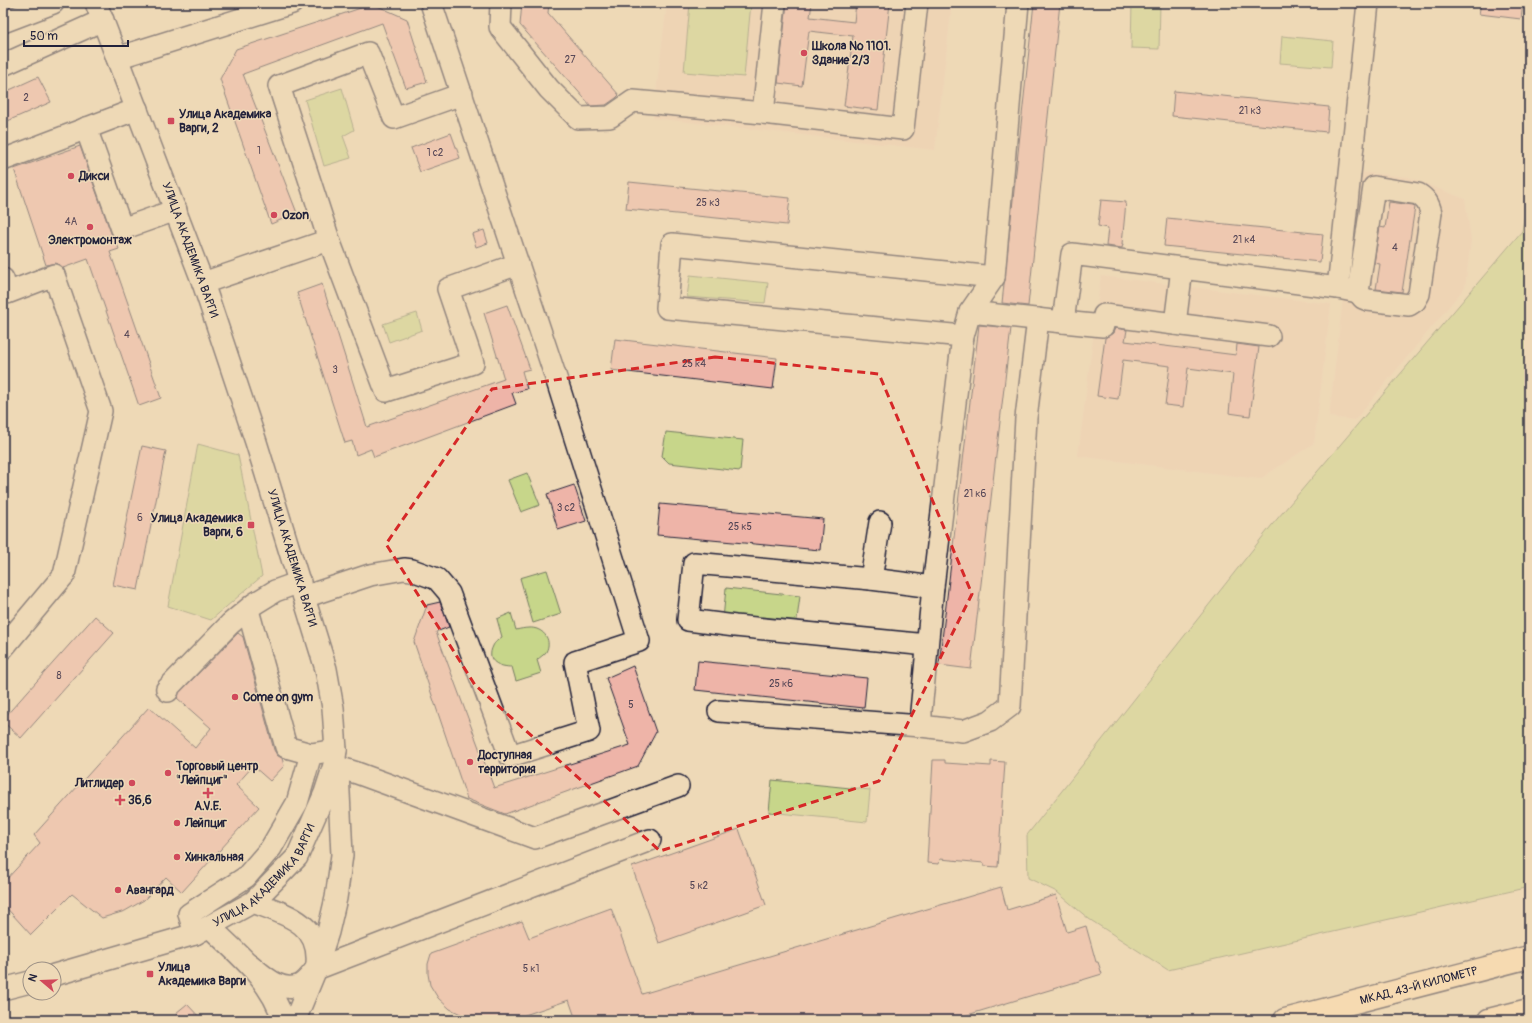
<svg xmlns="http://www.w3.org/2000/svg" width="1532" height="1023" font-family="Pangolin,sans-serif">
<rect width="100%" height="100%" fill="#eed9b7"/>
<filter id="ink" filterUnits="userSpaceOnUse"><feTurbulence type="fractalNoise" baseFrequency=".025" numOctaves="2"/><feDisplacementMap in="SourceGraphic" scale="8" xChannelSelector="R" yChannelSelector="G"/><feConvolveMatrix kernelMatrix="1 2 1 2 8 2 1 2 1" color-interpolation-filters="sRGB"/></filter>
<g filter="url(#ink)">
<!-- built -->
<g fill="#eeceb2">
<path d="M 667,3 L 952,3 L 935,150 L 653,118 Z"/>
<path d="M 1358,172 L 1408,177 L 1465,199 L 1471,240 L 1465,287 L 1355,420 L 1329,417 Z"/>
<path d="M 1101,276 L 1331,304 L 1314,443 L 1260,479 L 1078,456 Z"/>
</g>
<!-- green -->
<g fill="#c7d68a" stroke="#747c62">
<path d="M 690,3 L 751,3 L 744,77 L 684,72 Z"/>
<path d="M 1132,3 L 1160,3 L 1159,49 L 1131,48 Z"/>
<path d="M 1282,36 L 1333,41 L 1331,67 L 1280,63 Z"/>
<path d="M 342,88 L 354,130 L 343,136 L 351,158 L 324,166 L 305,100 Z"/>
<path d="M 1529,188 L 1529,887 L 1168,970 L 1089,919 L 1057,892 L 1028,878 L 1027,835 L 1272,525 L 1522,231 Z"/>
<path d="M 690,275 L 768,283 L 765,303 L 687,297 Z"/>
<path d="M 417,313 L 422,330 L 389,342 L 383,324 Z"/>
<path d="M 666,432 L 743,440 L 740,471 L 669,463 L 662,456 Z"/>
<path d="M 198,444 L 238,455 L 262,576 L 211,620 L 168,606 Z"/>
<path d="M 527,473 L 540,505 L 521,512 L 508,480 Z"/>
<path d="M 547,570 L 561,614 L 533,623 L 520,578 Z"/>
<path d="M 726,588 L 800,596 L 796,627 L 723,619 Z"/>
<path d="M 511,613 L 516,630 C 520,629 525,628 529,628 C 542,627 553,639 546,652 C 544,655 540,657 537,660 L 541,673 L 516,681 L 512,667 C 500,667 485,662 493,646 C 494,643 499,639 502,637 L 497,619 Z"/>
<path d="M 772,780 L 870,790 L 867,822 L 769,812 Z"/>
</g>
<!-- building -->
<g fill="#eeb4a8" stroke="#22223b">
<path d="M 522,3 L 549,3 L 548,13 L 619,95 L 616,98 L 606,105 L 591,106 L 520,25 Z"/>
<path d="M 787,3 L 812,3 L 810,17 L 854,22 L 856,3 L 890,3 L 878,110 L 844,106 L 853,36 L 809,31 L 802,86 L 778,83 Z"/>
<path d="M 1034,3 L 1060,3 L 1028,306 L 1002,303 Z"/>
<path d="M 1481,3 L 1523,3 L 1521,19 L 1479,14 Z"/>
<path d="M 373,4 L 407,19 L 427,82 L 406,88 L 382,23 L 243,74 L 297,213 L 271,224 L 220,79 L 236,49 Z"/>
<path d="M 38,77 L 51,102 L 3,123 L 3,93 Z"/>
<path d="M 1174,91 L 1329,107 L 1327,132 L 1172,116 Z"/>
<path d="M 451,133 L 460,158 L 420,172 L 411,148 Z"/>
<path d="M 80,146 L 111,233 L 115,239 L 119,249 L 110,252 L 161,398 L 139,406 L 88,259 L 63,268 L 56,263 L 46,265 L 14,169 Z"/>
<path d="M 629,182 L 790,198 L 787,225 L 626,209 Z"/>
<path d="M 1101,200 L 1126,202 L 1122,244 L 1123,244 L 1122,248 L 1106,246 L 1108,228 L 1098,226 Z"/>
<path d="M 1389,202 L 1413,205 L 1415,207 L 1402,292 L 1376,289 L 1380,264 L 1374,263 L 1380,227 L 1385,228 Z"/>
<path d="M 1167,218 L 1323,234 L 1320,262 L 1164,246 Z"/>
<path d="M 484,230 L 488,243 L 476,247 L 472,234 Z"/>
<path d="M 322,284 L 367,427 L 504,379 L 484,313 L 507,305 L 530,369 L 522,371 L 527,389 L 512,393 L 516,404 L 374,457 L 371,449 L 356,455 L 352,441 L 345,443 L 297,293 Z"/>
<path d="M 979,325 L 1011,328 L 971,669 L 939,665 Z"/>
<path d="M 1115,328 L 1127,330 L 1125,341 L 1236,355 L 1237,344 L 1259,347 L 1250,416 L 1229,413 L 1233,374 L 1188,368 L 1183,407 L 1165,405 L 1170,366 L 1123,360 L 1118,399 L 1097,396 L 1105,338 L 1113,333 Z"/>
<path d="M 615,339 L 777,358 L 773,389 L 611,370 Z"/>
<path d="M 142,446 L 166,451 L 138,590 L 113,585 Z"/>
<path d="M 574,485 L 586,521 L 558,530 L 547,494 Z"/>
<path d="M 660,504 L 823,519 L 820,550 L 657,535 Z"/>
<path d="M 440,602 L 449,627 L 436,632 L 494,788 L 630,745 L 606,678 L 633,666 L 656,732 L 638,766 L 505,814 L 467,799 L 414,642 L 427,605 Z"/>
<path d="M 95,616 L 114,633 L 21,738 L 3,722 L 3,719 Z"/>
<path d="M 238,633 L 243,637 L 274,750 L 277,755 L 282,758 L 284,766 L 270,781 L 253,766 L 236,785 L 259,807 L 182,892 L 166,877 L 144,900 L 125,911 L 102,918 L 72,894 L 31,935 L 3,904 L 3,883 L 40,843 L 34,835 L 149,707 L 195,748 L 211,728 L 177,698 L 179,693 Z"/>
<path d="M 698,661 L 867,678 L 864,708 L 695,690 Z"/>
<path d="M 933,760 L 945,760 L 945,763 L 991,766 L 991,761 L 1005,762 L 998,867 L 984,866 L 984,863 L 940,859 L 939,864 L 927,863 Z"/>
<path d="M 739,829 L 766,905 L 659,943 L 632,867 Z"/>
<path d="M 1001,887 L 1007,910 L 1056,895 L 1067,932 L 1086,926 L 1096,962 L 1098,962 L 1102,974 L 951,1020 L 576,1020 L 569,1000 L 519,1017 L 505,1020 L 478,1020 L 465,1016 L 450,1009 L 438,998 L 430,985 L 428,974 L 428,964 L 431,954 L 522,921 L 529,938 L 611,908 L 642,994 Z"/>
<path d="M 187,1004 L 202,1020 L 182,1020 L 176,1013 Z"/>
</g>
<g fill="none" stroke-linecap="round" stroke-linejoin="round">
<defs>
<g id="minor">
<path d="M 501,3 L 500,27 L 549,89 L 578,118 L 610,117 L 633,101 L 763,113 L 903,129 L 917,3"/>
<path d="M 1018,3 L 994,277 L 970,312 L 963,336 L 933,587 L 921,711 L 921,726 L 963,731 L 990,721 L 1010,706 L 1026,418 L 1038,319"/>
<path d="M 3,22 L 53,3"/>
<path d="M 117,58 L 292,3"/>
<path d="M 3,65 L 103,20"/>
<path d="M 763,113 L 775,3"/>
<path d="M 86,128 L 122,229 L 176,210"/>
<path d="M 3,160 L 137,109"/>
<path d="M 1374,187 L 1418,194 C 1426,199 1429,204 1431,213 L 1419,294 L 1415,301 L 1409,305 L 1368,300 L 1363,298 L 1358,292 Z"/>
<path d="M 329,240 L 386,391 L 473,363 L 448,289 L 518,264"/>
<path d="M 3,279 L 7,293 L 54,275 L 101,411 L 64,575 L 3,648"/>
<path d="M 203,283 L 329,240 L 279,86 L 368,53 L 394,118 L 462,94"/>
<path d="M 1338,288 L 1368,3"/>
<path d="M 970,312 L 1063,322 L 1072,254 L 1338,288 L 1358,292"/>
<path d="M 1063,322 L 1103,326 L 1104,315 L 1269,336"/>
<path d="M 1175,324 L 1182,268"/>
<path d="M 963,336 L 667,308 L 672,244 L 994,277"/>
<path d="M 871,579 L 880,522"/>
<path d="M 304,597 L 370,575 L 404,569 L 412,570 L 437,579 L 449,593 L 510,756 L 589,731 L 575,662 L 639,641 L 557,381 L 431,3"/>
<path d="M 248,610 L 286,747 L 311,754"/>
<path d="M 927,645 L 735,626 L 688,620 L 694,563 L 871,579 L 933,587"/>
<path d="M 168,691 L 167,689 L 230,624 L 254,604 L 275,591 L 300,582"/>
<path d="M 719,711 L 921,726"/>
<path d="M 338,767 L 357,773 L 535,838 L 678,786"/>
<path d="M 253,902 C 284,914 320,922 317,963"/>
<path d="M 210,927 C 238,954 272,981 283,1020"/>
<path d="M 195,934 L 189,914 L 246,877 L 271,848 L 297,803 L 311,754 L 336,750"/>
<path d="M 249,964 C 263,975 281,994 300,985 C 306,982 312,974 316,969 L 650,840"/>
<path id="s1" d="M 54,975 L 195,934 L 253,902 L 297,857 L 325,793 L 334,765 L 336,750 L 333,708 L 326,669 L 256,442 L 203,283 L 96,3"/>
<path d="M 3,989 L 30,982"/>
<path d="M 295,1020 L 316,969 L 328,932 L 336,898 L 342,855 L 338,772"/>
</g>
<g id="highway">
<path id="s2" d="M 1285,1020 L 1529,957"/>
<path d="M 1489,1020 L 1529,1010"/>
</g>
</defs>
<!-- minor casing -->
<use href="#minor" stroke="#22223b" stroke-width="24"/>
<!-- highway casing -->
<use href="#highway" stroke="#22223b" stroke-width="25"/>
<!-- minor -->
<use href="#minor" stroke="#eed9b7" stroke-width="21"/>
<!-- highway -->
<use href="#highway" stroke="#fedbac" stroke-width="22"/>
</g>
</g>
<!-- marked area -->
<path d="M0 0H1532V1023H0ZM 715,357 L 879,374 L 972,594 L 879,781 L 660,851 L 475,685 L 386,544 L 492,389 Z" fill="#eed9b7" fill-opacity=".55" fill-rule="evenodd"/>
<path fill="none" stroke="#d62828" stroke-width="3" stroke-dasharray="8 5" stroke-linejoin="round" d="M 715,357 L 879,374 L 972,594 L 879,781 L 660,851 L 475,685 L 386,544 L 492,389 Z"/>
<!-- markers -->
<g fill="#d1495b" stroke="#eed9b7" stroke-width="1.5">
<circle cx="804" cy="53" r="4"/>
<rect x="167" y="117" width="8" height="8" rx="2"/>
<circle cx="71" cy="176" r="4"/>
<circle cx="274" cy="215" r="4"/>
<circle cx="90" cy="227" r="4"/>
<rect x="247" y="521" width="8" height="8" rx="2"/>
<circle cx="235" cy="697" r="4"/>
<circle cx="470" cy="762" r="4"/>
<circle cx="168" cy="773" r="4"/>
<circle cx="132" cy="783" r="4"/>
<path d="M206 787h4v4h4v4h-4v4h-4v-4h-4v-4h4z"/>
<path d="M118 794h4v4h4v4h-4v4h-4v-4h-4v-4h4z"/>
<circle cx="177" cy="823" r="4"/>
<circle cx="177" cy="857" r="4"/>
<circle cx="118" cy="890" r="4"/>
<rect x="146" y="970" width="8" height="8" rx="2"/>
</g>
<g text-anchor="middle" dominant-baseline="central" stroke-width="3" stroke-linejoin="round" paint-order="stroke">
<!-- number labels -->
<g font-size="10" fill="#554656">
<text x="570" y="60">27</text>
<text x="26" y="98">2</text>
<text x="1250" y="111">21 к3</text>
<text x="259" y="151">1</text>
<text x="435" y="153">1 с2</text>
<text x="708" y="203">25 к3</text>
<text x="71" y="222">4А</text>
<text x="1244" y="240">21 к4</text>
<text x="1395" y="248">4</text>
<text x="127" y="335">4</text>
<text x="694" y="364">25 к4</text>
<text x="335" y="370">3</text>
<text x="975" y="494">21 к6</text>
<text x="566" y="508">3 с2</text>
<text x="140" y="518">6</text>
<text x="740" y="527">25 к5</text>
<text x="59" y="676">8</text>
<text x="781" y="684">25 к6</text>
<text x="631" y="705">5</text>
<text x="699" y="886">5 к2</text>
<text x="531" y="969">5 к1</text>
</g>
<!-- poi labels -->
<g font-size="12" font-weight="bold" fill="#22223b" stroke="#eed9b7" text-anchor="start">
<text x="812" y="46">Школа № 1101.<tspan x="812" dy="14">Здание 2/3</tspan></text>
<text x="179" y="114">Улица Академика<tspan x="179" dy="14">Варги, 2</tspan></text>
<text x="79" y="176">Дикси</text>
<text x="282" y="215">Ozon</text>
<text x="90" y="240" text-anchor="middle">Электромонтаж</text>
<text x="243" y="518" text-anchor="end">Улица Академика<tspan x="243" dy="14">Варги, 6</tspan></text>
<text x="243" y="697">Come on gym</text>
<text x="478" y="755">Доступная<tspan x="478" dy="14">территория</tspan></text>
<text x="176" y="766">Торговый центр<tspan x="176" dy="14">"Лейпциг"</tspan></text>
<text x="124" y="783" text-anchor="end">Литлидер</text>
<text x="128" y="800">36,6</text>
<text x="208" y="806" text-anchor="middle">A.V.E.</text>
<text x="185" y="823">Лейпциг</text>
<text x="185" y="857">Хинкальная</text>
<text x="126" y="890">Авангард</text>
<text x="158" y="967">Улица<tspan x="158" dy="14">Академика Варги</tspan></text>
</g>
<!-- street labels -->
<g font-size="12" fill="#22223b" stroke="#eed9b7">
<text transform="translate(190 250) rotate(70)">УЛИЦА АКАДЕМИКА ВАРГИ</text>
<text transform="translate(292 558) rotate(73)">УЛИЦА АКАДЕМИКА ВАРГИ</text>
<text stroke="none"><textPath href="#s1" startOffset="240">УЛИЦА АКАДЕМИКА ВАРГИ</textPath></text>
<text stroke="none"><textPath href="#s2" startOffset="138">МКАД, 43-Й КИЛОМЕТР</textPath></text>
</g>
</g>
<!-- margin -->
<rect width="1532" height="1023" fill="none" stroke="#eed9b7" stroke-width="16"/>
<rect x="8" y="8" width="1516" height="1007" fill="none" stroke="#22223b" stroke-width="1.5" filter="url(#ink)"/>
<!-- north arrow -->
<g transform="translate(42 981) rotate(289)"><circle r="19" fill="#eed9b7" stroke="#9c9085"/>
<path d="M0-3L7 15L0 10L-7 15Z" fill="#d1495b"/>
<text y="-6" font-size="11" font-weight="bold" text-anchor="middle" fill="#22223b">N</text>
</g>
<!-- scale -->
<path d="M24 40v6h104v-6" fill="none" stroke="#22223b" stroke-width="2"/>
<text x="30" y="40" font-size="12" fill="#22223b" stroke="#eed9b7" stroke-width="3" paint-order="stroke">50 m</text>
</svg>
